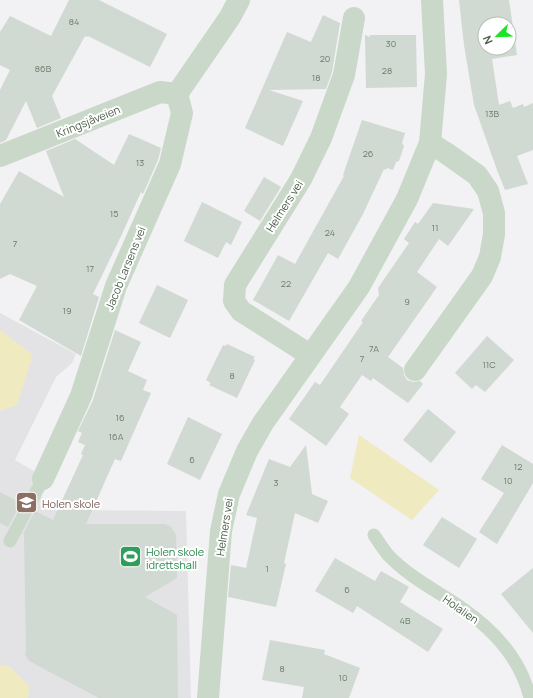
<svg xmlns="http://www.w3.org/2000/svg" width="533" height="698" font-family="Manrope,sans-serif">
<rect width="100%" height="100%" fill="#f2f1f4"/>
<!-- education -->
<path fill="#e3e3e5" d="M 0,313 L 76,354 L 72,363 L 56,377 L 15,460 L 49,480 L 40,496 L 69,510 L 186,511 L 191,698 L 0,698 Z"/>
<!-- green -->
<g fill="#f0eac1">
<path d="M 0,330 L 33,355 L 17,405 L 0,411 Z"/>
<path d="M 359,435 L 439,490 L 412,520 L 350,478 Z"/>
<path d="M 0,666 L 9,666 L 29,686 L 28,698 L 0,698 Z"/>
</g>
<!-- building -->
<g fill="#d0d9d2" fill-rule="evenodd">
<path d="M 69,0 L 99,0 L 167,34 L 150,67 L 88,36 L 87,37 L 85,36 L 52,96 L 61,118 L 37,128 L 26,101 L 6,140 L 0,143 L 0,90 L 10,70 L 0,65 L 0,32 L 10,16 L 51,36 Z"/>
<path d="M 459,0 L 509,0 L 517,55 L 492,59 L 499,105 L 510,101 L 513,108 L 523,104 L 524,107 L 533,103 L 533,150 L 517,156 L 528,184 L 505,190 L 497,170 L 474,105 L 464,45 ZM 485,24 L 509,24 L 509,48 L 485,48 Z"/>
<path d="M 323,15 L 340,23 L 332,72 L 326,89 L 269,90 L 303,101 L 283,146 L 245,128 L 287,32 L 311,42 Z"/>
<path d="M 365,35 L 370,37 L 370,35 L 416,35 L 417,87 L 366,88 Z"/>
<path d="M 362,120 L 405,133 L 402,143 L 404,146 L 399,161 L 396,162 L 393,170 L 387,168 L 386,170 L 384,169 L 363,214 L 338,259 L 328,253 L 289,321 L 253,300 L 278,255 L 295,264 L 344,176 L 343,175 Z"/>
<path d="M 129,134 L 161,148 L 158,160 L 143,194 L 141,192 L 122,234 L 93,294 L 99,297 L 81,356 L 19,320 L 37,286 L 10,274 L 0,279 L 0,204 L 19,171 L 64,197 L 46,151 L 75,139 L 114,165 Z"/>
<path d="M 264,177 L 281,187 L 260,221 L 244,211 Z"/>
<path d="M 202,202 L 242,222 L 231,245 L 226,242 L 218,258 L 184,241 Z"/>
<path d="M 433,203 L 474,209 L 448,246 L 439,239 L 417,272 L 437,287 L 388,357 L 403,368 L 404,375 L 407,380 L 413,382 L 420,381 L 423,384 L 408,403 L 373,378 L 371,381 L 362,375 L 340,407 L 349,414 L 326,446 L 289,419 L 315,382 L 320,385 L 363,322 L 361,321 L 379,295 L 378,288 L 409,243 L 404,239 L 415,222 L 418,224 Z"/>
<path d="M 157,285 L 188,300 L 170,338 L 139,323 Z"/>
<path d="M 115,330 L 141,342 L 128,371 L 147,380 L 143,390 L 151,393 L 121,461 L 115,459 L 86,524 L 164,524 L 170,526 L 173,530 L 176,535 L 177,578 L 145,597 L 177,615 L 178,698 L 99,698 L 29,661 L 25,654 L 26,650 L 24,535 L 23,534 L 35,511 L 53,520 L 83,455 L 81,454 L 85,445 L 78,442 L 82,433 L 78,431 L 93,400 Z"/>
<path d="M 487,336 L 514,360 L 485,392 L 476,385 L 472,389 L 455,373 Z"/>
<path d="M 227,344 L 255,357 L 253,359 L 255,360 L 237,398 L 209,385 L 211,383 L 206,380 L 223,345 L 226,346 Z"/>
<path d="M 428,409 L 456,432 L 431,463 L 403,440 Z"/>
<path d="M 188,417 L 222,434 L 200,480 L 167,464 Z"/>
<path d="M 306,445 L 312,494 L 328,501 L 318,523 L 295,513 L 284,563 L 286,564 L 276,607 L 228,597 L 231,565 L 246,568 L 257,518 L 246,515 L 269,459 L 290,467 Z"/>
<path d="M 502,445 L 533,464 L 533,483 L 497,544 L 479,532 L 504,493 L 481,479 Z"/>
<path d="M 0,492 L 21,503 L 8,527 L 0,523 Z"/>
<path d="M 442,517 L 477,539 L 459,568 L 423,545 Z"/>
<path d="M 335,558 L 375,581 L 381,571 L 409,587 L 400,602 L 443,629 L 428,652 L 357,606 L 353,613 L 315,591 Z"/>
<path d="M 533,568 L 533,633 L 501,594 Z"/>
<path d="M 270,640 L 325,650 L 324,654 L 360,668 L 349,698 L 302,698 L 304,687 L 262,680 Z"/>
</g>
<g fill="none" stroke-linecap="round" stroke-linejoin="round">
<!-- service -->
<g stroke="#c9d8c8" stroke-width="13">
<path d="M 374,535 C 378,541 383,549 388,555 C 409,577 437,591 462,608 C 494,630 521,660 530,698"/>
<path d="M 10,541 L 43,479"/>
</g>
<!-- minor -->
<g stroke="#c9d8c8" stroke-width="22">
<path d="M 177,94 L 230,17 L 239,0"/>
<path d="M 0,156 L 160,92 L 177,94"/>
<path d="M 310,355 L 241,311 L 234,301 L 235,285 L 301,179 L 321,138 L 344,75 L 354,18"/>
<path d="M 415,370 L 482,276 L 490,257 L 494,234 L 494,213 L 488,191 L 477,175 L 446,153 L 430,143"/>
<path d="M 43,479 L 81,396 L 116,286 L 170,164 L 182,113 L 177,94"/>
<path d="M 208,698 L 221,531 L 229,494 L 247,451 L 263,423 L 359,287 L 407,199 L 430,143 L 436,74 L 432,0"/>
</g>
</g>
<!-- icons -->
<defs>
<symbol id="school-square" viewBox="-11 -11 22 22"><rect x="-9" y="-9" width="18" height="18" rx="4" fill="#8d6e63" stroke="#fff"/><path d="M0-5L7-2L0 1L-7-2ZM-4 1L0 2.5L4 1V4Q0 6-4 4Z" fill="#fff"/></symbol>
<symbol id="stadium-square" viewBox="-11 -11 22 22"><rect x="-9" y="-9" width="18" height="18" rx="4" fill="#2e9e5b" stroke="#fff"/><path d="M0-5a6.5 5 0 1 0 0 10a6.5 5 0 1 0 0-10ZM-3.5-1.8h7v3.6h-7Z" fill="#fff"/></symbol>
</defs>
<g fill-rule="evenodd">
<use href="#school-square" x="14" y="490" width="25" height="25"/>
<use href="#stadium-square" x="118" y="544" width="25" height="25"/>
</g>
<g text-anchor="middle" dominant-baseline="central" stroke-width="4" stroke-linejoin="round" paint-order="stroke">
<!-- number labels -->
<g font-size="9" fill="#6c7e6b">
<text x="74" y="21">84</text>
<text x="391" y="43">30</text>
<text x="325" y="58">20</text>
<text x="43" y="68">86B</text>
<text x="387" y="70">28</text>
<text x="316" y="77">18</text>
<text x="492" y="113">13B</text>
<text x="368" y="153">26</text>
<text x="140" y="162">13</text>
<text x="114" y="213">15</text>
<text x="435" y="227">11</text>
<text x="330" y="232">24</text>
<text x="15" y="243">7</text>
<text x="90" y="268">17</text>
<text x="286" y="283">22</text>
<text x="407" y="301">9</text>
<text x="67" y="310">19</text>
<text x="374" y="348">7A</text>
<text x="362" y="358">7</text>
<text x="489" y="364">11C</text>
<text x="232" y="375">8</text>
<text x="120" y="417">16</text>
<text x="116" y="436">16A</text>
<text x="192" y="459">6</text>
<text x="518" y="466">12</text>
<text x="508" y="480">10</text>
<text x="276" y="482">3</text>
<text x="267" y="568">1</text>
<text x="347" y="589">6</text>
<text x="405" y="620">4B</text>
<text x="282" y="668">8</text>
<text x="343" y="677">10</text>
</g>
<!-- street labels -->
<g font-size="11" fill="#4a5f49" stroke="#fff">
<text transform="translate(88 121) rotate(-22)">Kringsjåveien</text>
<text transform="translate(284 206) rotate(-58)">Helmers vei</text>
<text transform="translate(125 268) rotate(-68)">Jacob Larsens vei</text>
<text transform="translate(224 527) rotate(-81)">Helmers vei</text>
<text transform="translate(461 609) rotate(35)">Holalien</text>
</g>
<!-- education labels -->
<g font-size="11" fill="#785e54" stroke="#fff" text-anchor="start">
<text x="42" y="503">Holen skole</text>
</g>
<!-- leisure labels -->
<g font-size="11" fill="#27864d" stroke="#fff" text-anchor="start">
<text x="146" y="551">Holen skole<tspan x="146" dy="13">idrettshall</tspan></text>
</g>
</g>
<!-- north arrow -->
<g transform="translate(497 36) rotate(247)"><circle r="19" fill="#ffffff" stroke="#b7bfb6"/>
<path d="M0-3L7 15L0 10L-7 15Z" fill="#1ae524"/>
<text y="-6" font-size="11" font-weight="bold" text-anchor="middle" fill="#4a5f49">N</text>
</g>
</svg>
